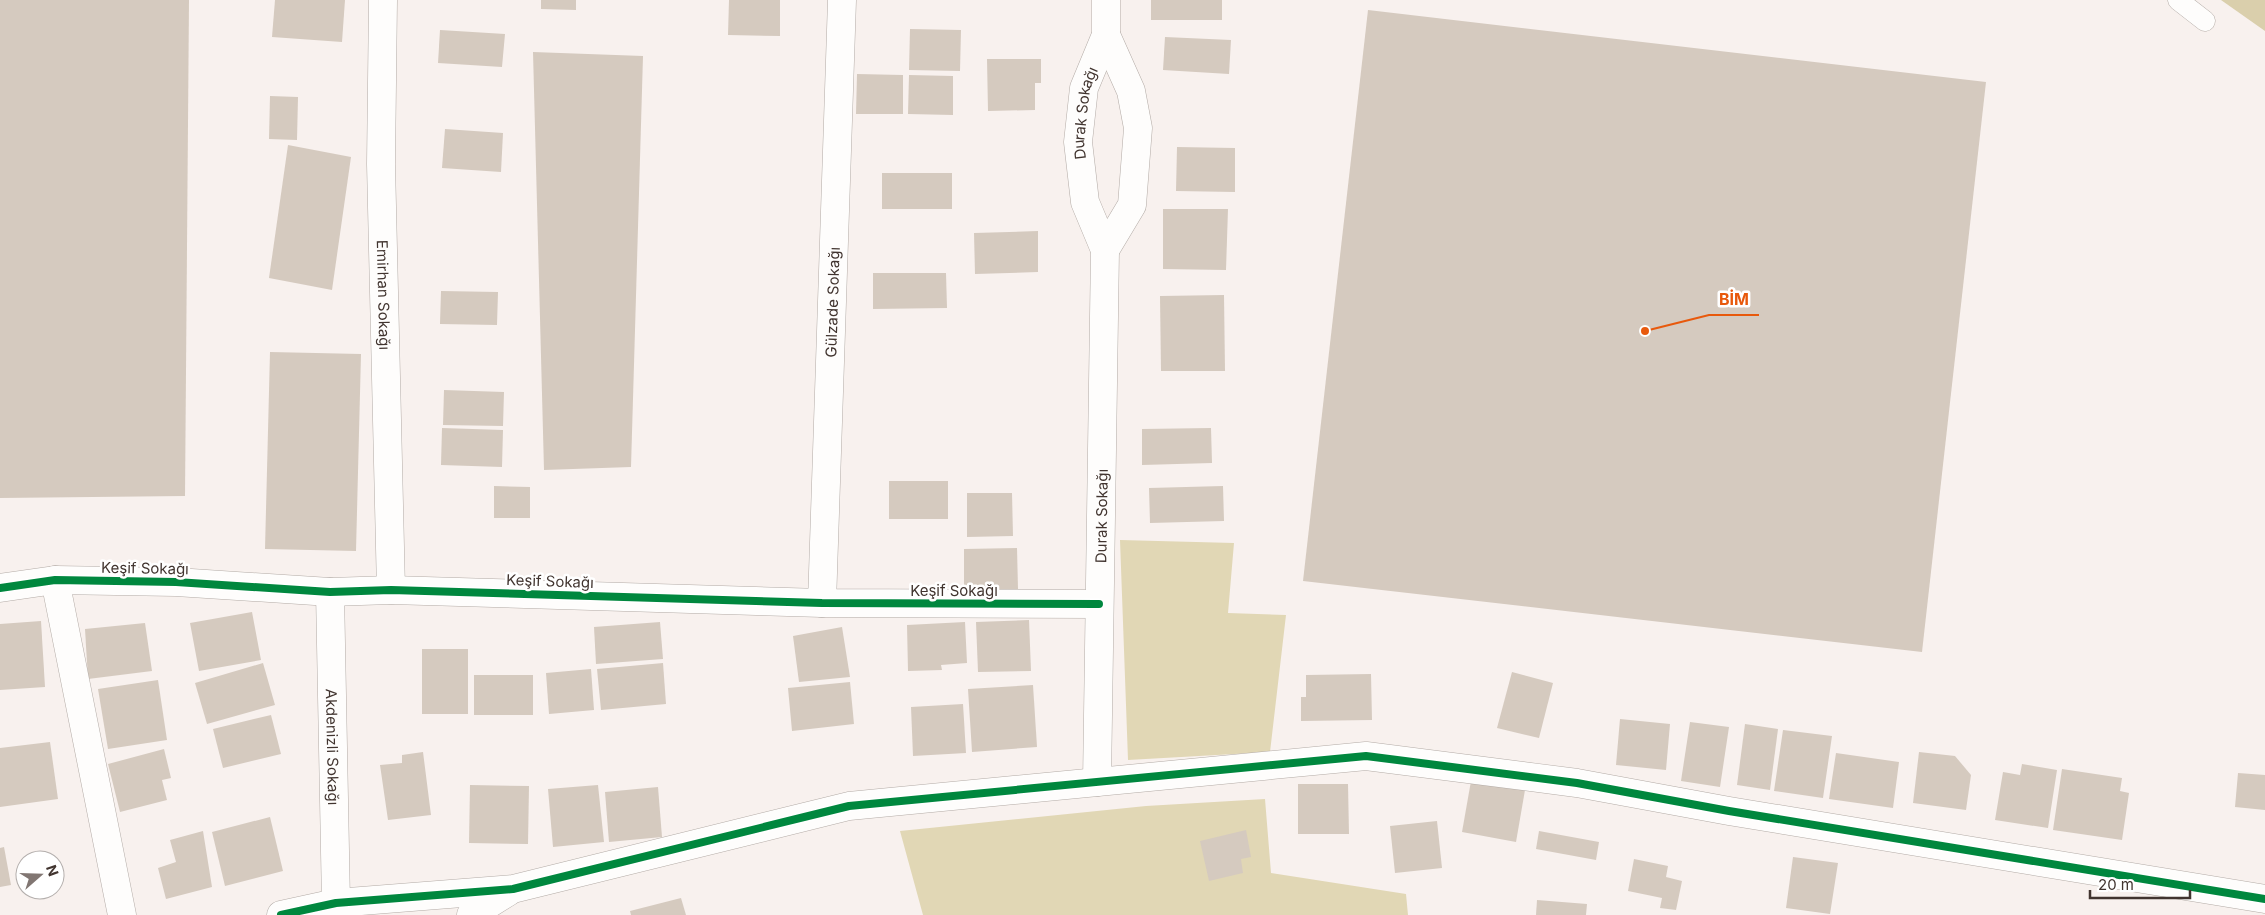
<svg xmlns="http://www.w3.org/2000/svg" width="2265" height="915" font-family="Inter,sans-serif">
<rect width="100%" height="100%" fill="#f8f1ee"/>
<!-- green -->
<g fill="#e1d7b5">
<path d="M 1120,540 L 1234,543 L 1228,613 L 1286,615 L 1270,752 L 1128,760 Z"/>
<path d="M 1265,799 L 1271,873 L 1406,894 L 1408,915 L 923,915 L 900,831 L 1146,806 Z"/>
</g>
<!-- forest -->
<path fill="#dacfac" d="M 2221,0 L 2265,0 L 2265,31 Z"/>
<!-- building -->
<g fill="#d5cabf">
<path d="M 0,0 L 189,0 L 185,496 L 0,498 Z"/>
<path d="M 275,0 L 345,0 L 342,42 L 272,37 Z"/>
<path d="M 541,0 L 576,0 L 576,10 L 541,9 Z"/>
<path d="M 729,0 L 780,0 L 780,36 L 728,35 Z"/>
<rect x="1151" y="0" width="71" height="20"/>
<path d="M 1368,10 L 1986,82 L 1922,652 L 1303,581 Z"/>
<path d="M 910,29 L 961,30 L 960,71 L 909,70 Z"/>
<path d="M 440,30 L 505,34 L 502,67 L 438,63 Z"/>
<path d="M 1165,37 L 1231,40 L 1229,74 L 1163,70 Z"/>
<path d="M 533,52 L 643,56 L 631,467 L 544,470 Z"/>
<path d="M 987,59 L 1041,59 L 1041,83 L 1035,83 L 1035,110 L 988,111 Z"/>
<path d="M 857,74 L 903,75 L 903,114 L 856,114 Z"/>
<path d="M 909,75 L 953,76 L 953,115 L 908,114 Z"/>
<path d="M 270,96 L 298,97 L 297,140 L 269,139 Z"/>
<path d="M 445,129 L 503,133 L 501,172 L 442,168 Z"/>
<path d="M 288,145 L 351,157 L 332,290 L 269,278 Z"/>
<path d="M 1177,147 L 1235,148 L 1235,192 L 1176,191 Z"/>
<rect x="882" y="173" width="70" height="36"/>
<path d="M 1163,209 L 1228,209 L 1226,270 L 1163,269 Z"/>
<path d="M 1038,231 L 1038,272 L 975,274 L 974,233 Z"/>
<path d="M 873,273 L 946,273 L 947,308 L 873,309 Z"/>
<path d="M 441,291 L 498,292 L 497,325 L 440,324 Z"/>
<path d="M 1224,295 L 1225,371 L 1161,371 L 1160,296 Z"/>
<path d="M 270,352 L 361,354 L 356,551 L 265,549 Z"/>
<path d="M 444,390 L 504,392 L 503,426 L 443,425 Z"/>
<path d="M 442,428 L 503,430 L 502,467 L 441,465 Z"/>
<path d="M 1211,428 L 1212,463 L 1142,465 L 1142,429 Z"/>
<rect x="889" y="481" width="59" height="38"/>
<path d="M 494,486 L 530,487 L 530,518 L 494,518 Z"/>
<path d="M 1223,486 L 1224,521 L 1150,523 L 1149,488 Z"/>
<path d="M 967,493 L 1012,493 L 1013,536 L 967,537 Z"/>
<path d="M 1017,548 L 1018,589 L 964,590 L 964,549 Z"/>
<path d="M 252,612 L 261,660 L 199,671 L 190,623 Z"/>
<path d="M 1029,620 L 1031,671 L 978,672 L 976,622 Z"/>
<path d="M 41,621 L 45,687 L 0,690 L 0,624 Z"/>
<path d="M 660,622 L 663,659 L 596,664 L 594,627 Z"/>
<path d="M 965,622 L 967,663 L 941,665 L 942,670 L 908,671 L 907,625 Z"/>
<path d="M 145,623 L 152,671 L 88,679 L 85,629 Z"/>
<path d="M 842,627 L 850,677 L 799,682 L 793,636 Z"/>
<rect x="422" y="649" width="46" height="65"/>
<path d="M 263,663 L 275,705 L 207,724 L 195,683 Z"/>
<path d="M 663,663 L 666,704 L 601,710 L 597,669 Z"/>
<path d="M 591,669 L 594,710 L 549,714 L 546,673 Z"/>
<path d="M 1512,672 L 1553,683 L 1539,738 L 1497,728 Z"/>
<path d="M 1371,674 L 1372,720 L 1301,721 L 1301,697 L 1306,697 L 1306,675 Z"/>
<rect x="474" y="675" width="59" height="40"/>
<path d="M 158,680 L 167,740 L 108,749 L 98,689 Z"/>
<path d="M 850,682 L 854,724 L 792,731 L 788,688 Z"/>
<path d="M 1033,685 L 1037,747 L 972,752 L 968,689 Z"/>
<path d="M 963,704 L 966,753 L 913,756 L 911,707 Z"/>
<path d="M 271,715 L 281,754 L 223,768 L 213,729 Z"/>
<path d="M 1620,719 L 1670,724 L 1666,770 L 1616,765 Z"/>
<path d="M 1690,722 L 1729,727 L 1720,787 L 1681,781 Z"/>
<path d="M 1745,724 L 1778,729 L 1770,790 L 1737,785 Z"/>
<path d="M 1783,730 L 1832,736 L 1823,798 L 1774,791 Z"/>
<path d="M 50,742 L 58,799 L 0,807 L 0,748 Z"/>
<path d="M 164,749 L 171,778 L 162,780 L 167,800 L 120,812 L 108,764 Z"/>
<path d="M 423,752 L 431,815 L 388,820 L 380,765 L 402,763 L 402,755 Z"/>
<path d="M 1919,752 L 1955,756 L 1971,775 L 1966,810 L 1913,803 Z"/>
<path d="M 1836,753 L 1899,762 L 1893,808 L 1829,799 Z"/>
<path d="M 2022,764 L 2057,770 L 2048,828 L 1995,820 L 2003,772 L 2020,775 Z"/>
<path d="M 2062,769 L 2122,778 L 2120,791 L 2129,793 L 2122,840 L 2053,830 Z"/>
<path d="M 2238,773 L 2265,775 L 2265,810 L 2235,807 Z"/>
<path d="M 1471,781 L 1525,790 L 1516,842 L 1462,832 Z"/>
<path d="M 1298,784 L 1348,784 L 1349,834 L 1298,834 Z"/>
<path d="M 470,785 L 529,786 L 528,844 L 469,843 Z"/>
<path d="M 598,785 L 604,842 L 553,847 L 548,789 Z"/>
<path d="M 658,787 L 662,837 L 609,842 L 605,792 Z"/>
<path d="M 270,817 L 283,871 L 225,886 L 212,832 Z"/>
<path d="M 1437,821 L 1442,868 L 1395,873 L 1390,826 Z"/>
<path d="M 1246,830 L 1251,857 L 1241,859 L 1243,873 L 1209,881 L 1200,841 Z"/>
<path d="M 203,831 L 212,887 L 166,899 L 158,868 L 176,862 L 170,840 Z"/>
<path d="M 1539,831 L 1599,842 L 1596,860 L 1536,849 Z"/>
<path d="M 4,847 L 11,885 L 0,887 L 0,848 Z"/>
<path d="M 1793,857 L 1838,863 L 1830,914 L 1786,908 Z"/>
<path d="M 1634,859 L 1668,866 L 1666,877 L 1682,881 L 1676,910 L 1660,908 L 1662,898 L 1628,891 Z"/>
<path d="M 681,898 L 686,915 L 631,915 L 630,911 Z"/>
<path d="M 1537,900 L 1587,904 L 1586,915 L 1536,915 Z"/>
</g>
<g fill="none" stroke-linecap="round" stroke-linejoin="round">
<defs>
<path id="service" d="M 2178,0 L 2205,21"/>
<g id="minor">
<path id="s1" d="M 383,0 L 381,164 L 391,590"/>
<path d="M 1105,250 L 1132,205 L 1138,128 L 1131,91 L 1106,35"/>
<path d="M 55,580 L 122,915"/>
<path d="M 0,588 L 55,580 L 176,582 L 330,592 L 391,590 L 822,603 L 1099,604"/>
<path id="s2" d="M 330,592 L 336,903"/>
<path id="s3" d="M 822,603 L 842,0"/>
<path id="s4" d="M 1097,782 L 1105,250 L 1085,202 L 1078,142 L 1084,88 L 1106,35 L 1106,0"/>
<path d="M 281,915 L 336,903 L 513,889 L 849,806 L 1366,756 L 1577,783 L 1729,811 L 2265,899"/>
<path d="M 471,915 L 508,892"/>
</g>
</defs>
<!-- service casing -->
<use href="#service" stroke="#b3aba6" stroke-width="21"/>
<!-- minor casing -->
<use href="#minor" stroke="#b3aba6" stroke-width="29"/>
<!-- service -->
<use href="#service" stroke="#fefdfc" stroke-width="20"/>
<!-- minor -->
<use href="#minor" stroke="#fefdfc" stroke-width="28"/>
<defs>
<g id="cycleway">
<path d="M 0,588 L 55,580 L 176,582 L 330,592 L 391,590 L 822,603 L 1099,604"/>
<path d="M 281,915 L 336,903 L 513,889 L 849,806 L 1366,756 L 1577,783 L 1729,811 L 2265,899"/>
</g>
</defs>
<!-- cycleway casing -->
<use href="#cycleway" stroke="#fff" stroke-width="11"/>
<!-- cycleway -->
<use href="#cycleway" stroke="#00873e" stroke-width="8"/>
</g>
<g text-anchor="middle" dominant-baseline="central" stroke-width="5" stroke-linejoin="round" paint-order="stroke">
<!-- street labels -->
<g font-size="15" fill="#41342f" stroke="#fff">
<text stroke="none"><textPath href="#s4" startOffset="674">Durak Sokağı</textPath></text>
<text stroke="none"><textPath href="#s1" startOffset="295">Emirhan Sokağı</textPath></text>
<text stroke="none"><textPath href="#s3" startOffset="301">Gülzade Sokağı</textPath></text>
<text stroke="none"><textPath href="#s4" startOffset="266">Durak Sokağı</textPath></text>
<text transform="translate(145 568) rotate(1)">Keşif Sokağı</text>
<text transform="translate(550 581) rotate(2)">Keşif Sokağı</text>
<text x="954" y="590">Keşif Sokağı</text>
<text stroke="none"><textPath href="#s2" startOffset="155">Akdenizli Sokağı</textPath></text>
</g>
</g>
<!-- callouts -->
<path fill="none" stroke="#e8590c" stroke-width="2" d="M1645 331L1709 315H1759"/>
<circle fill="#e8590c" stroke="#fff" stroke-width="2" cx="1645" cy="331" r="5"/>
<g font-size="16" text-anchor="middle" font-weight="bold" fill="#e8590c" stroke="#fff" stroke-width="5" stroke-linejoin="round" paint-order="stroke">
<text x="1734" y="305">BİM</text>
</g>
<!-- north arrow -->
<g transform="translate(40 875) rotate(70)"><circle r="24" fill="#ffffff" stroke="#b3aeac"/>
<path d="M0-4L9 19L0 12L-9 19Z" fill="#817672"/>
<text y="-8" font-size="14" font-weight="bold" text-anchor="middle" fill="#41342f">N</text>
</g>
<!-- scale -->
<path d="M2090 890v8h100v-8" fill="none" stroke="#41342f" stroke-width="2.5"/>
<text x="2098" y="890" font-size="15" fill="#41342f" stroke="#ffffff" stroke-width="4" paint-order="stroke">20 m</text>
</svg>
